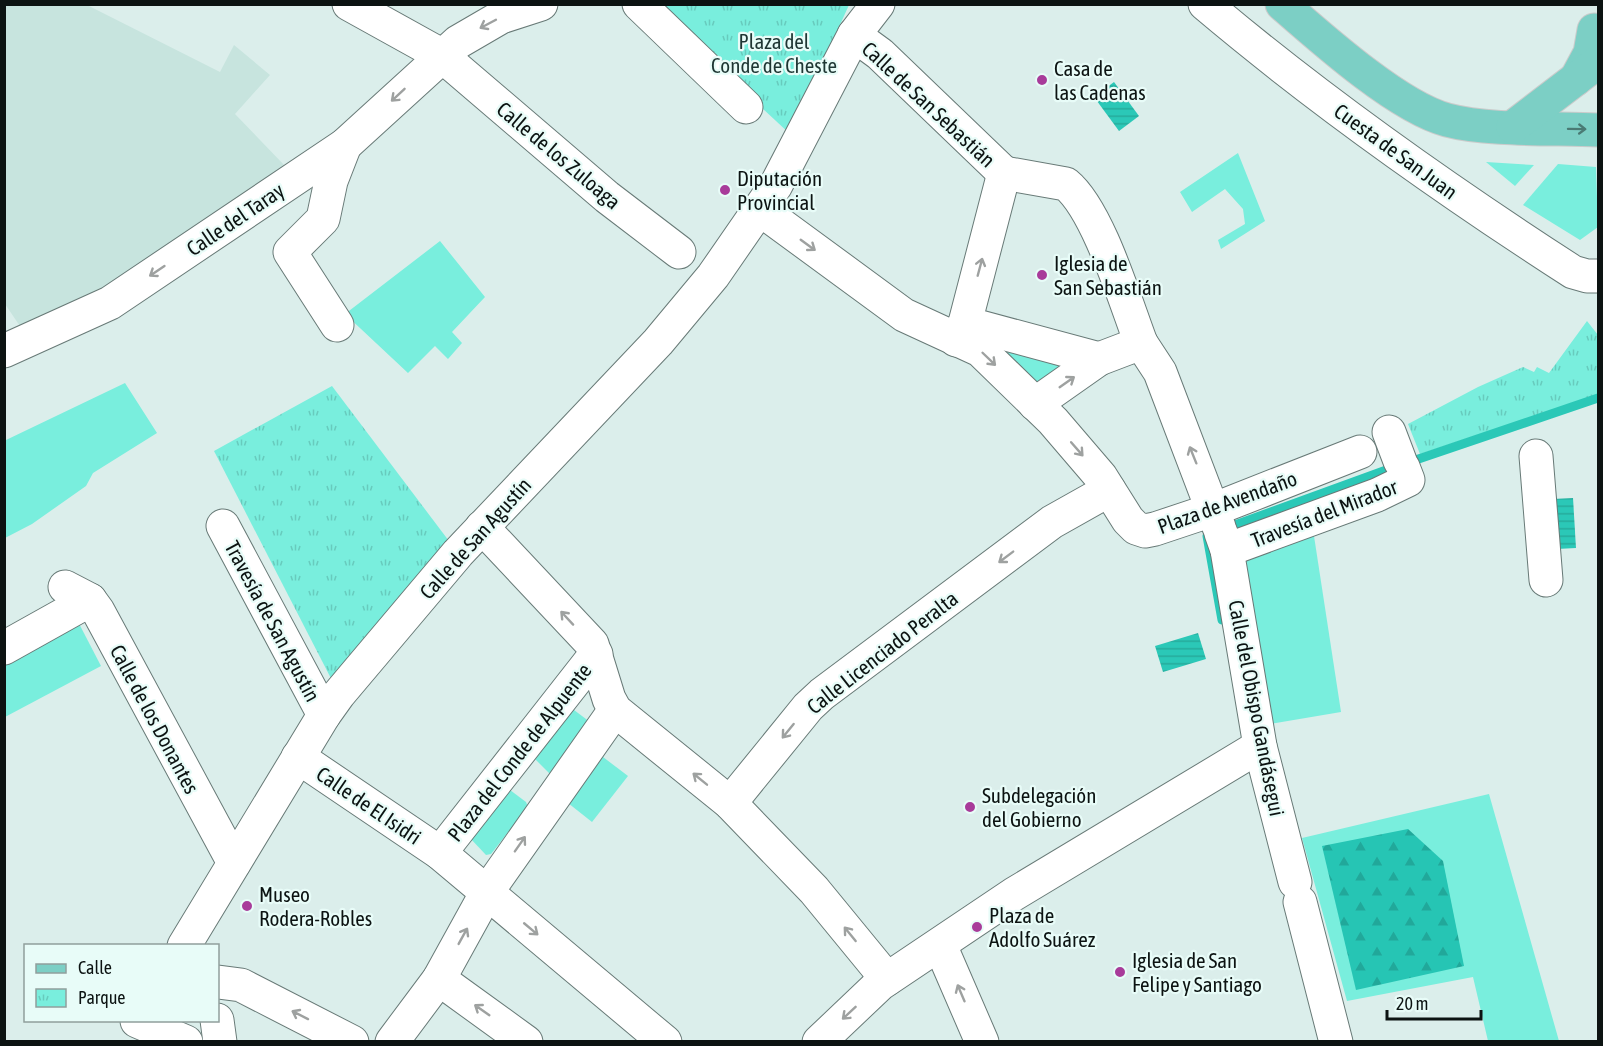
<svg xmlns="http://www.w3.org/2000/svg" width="1603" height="1046" font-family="'Asap Condensed',sans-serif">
<defs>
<pattern id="forest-firs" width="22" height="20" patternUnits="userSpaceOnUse" patternTransform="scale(1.5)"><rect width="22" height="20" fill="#26c5b4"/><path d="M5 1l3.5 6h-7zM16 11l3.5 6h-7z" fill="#21a89a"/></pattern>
<pattern id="park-tufts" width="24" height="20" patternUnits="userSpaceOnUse" patternTransform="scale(1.5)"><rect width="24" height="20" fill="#79eedd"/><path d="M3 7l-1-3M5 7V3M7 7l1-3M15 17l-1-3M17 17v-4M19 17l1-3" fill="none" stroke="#67cbbd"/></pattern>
<pattern id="water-rules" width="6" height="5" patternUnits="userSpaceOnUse" patternTransform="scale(1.5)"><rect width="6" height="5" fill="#2bc8b7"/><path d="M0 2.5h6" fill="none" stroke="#25ab9c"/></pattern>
</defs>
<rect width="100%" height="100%" fill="#dbeeeb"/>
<!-- built -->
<path fill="#c7e4de" d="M 4,5 L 87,5 L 220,72 L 234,45 L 270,75 L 235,114 L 286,167 L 30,341 L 5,304 Z"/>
<!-- green -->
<g fill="#79eedd">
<path d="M 1238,153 L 1265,221 L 1221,249 L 1218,240 L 1245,224 L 1243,209 L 1225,189 L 1192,212 L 1180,192 Z"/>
<path d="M 1486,162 L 1534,165 L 1515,186 Z"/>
<path d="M 1558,164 L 1596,167 L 1598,227 L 1580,240 L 1523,205 Z"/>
<path d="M 440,241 L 485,297 L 452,332 L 462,343 L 448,359 L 435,346 L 408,373 L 345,314 Z"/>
<path d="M 1002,348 L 1069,364 L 1035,388 L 1000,350 Z"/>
<path d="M 125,383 L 157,433 L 93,473 L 86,486 L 32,524 L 5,538 L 5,438 L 6,440 Z"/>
<path d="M 1314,536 L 1341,712 L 1264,725 L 1238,561 Z"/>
<path d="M 73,612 L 101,666 L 5,717 L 5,648 Z"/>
<path d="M 574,710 L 590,722 L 550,774 L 533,757 L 569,711 Z"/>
<path d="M 603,757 L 628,776 L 592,822 L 568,803 Z"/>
<path d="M 510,790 L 526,802 L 528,807 L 491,854 L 486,855 L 470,838 Z"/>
<path d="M 1489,794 L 1559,1041 L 1488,1041 L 1473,977 L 1347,1001 L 1302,838 Z"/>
</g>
<!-- forest -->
<path fill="url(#forest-firs)" d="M 1408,829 L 1443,861 L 1464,966 L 1356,990 L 1322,846 Z"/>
<!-- park -->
<g fill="url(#park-tufts)">
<path d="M 651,5 L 849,5 L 790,134 Z"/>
<path d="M 1587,321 L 1598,335 L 1598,395 L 1420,454 L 1408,424 L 1478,387 L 1523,367 L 1534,372 L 1537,367 L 1549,373 Z"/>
<path d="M 332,386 L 458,553 L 339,694 L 214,451 Z"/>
</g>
<!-- water -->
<g fill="url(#water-rules)">
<path d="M 1114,82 L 1139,116 L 1119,131 L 1094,97 Z"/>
<path d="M 1573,498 L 1576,548 L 1557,549 L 1553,499 Z"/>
<path d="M 1198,633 L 1206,659 L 1163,672 L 1155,646 Z"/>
</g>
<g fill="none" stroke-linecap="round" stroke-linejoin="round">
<!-- stream -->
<g stroke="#2bc8b7" stroke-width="9">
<path d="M 1224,529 L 1389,469 L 1598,398"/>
<path d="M 1207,536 L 1222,620"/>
</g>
<defs>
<g id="minor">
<path d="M 349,4 L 441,55 L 607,197 L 679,252"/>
<path d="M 639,4 L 746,107"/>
<path d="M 1205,4 C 1321,102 1446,190 1573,272 L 1587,276 L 1598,276"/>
<path d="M 854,35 L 880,54 L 1004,173"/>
<path d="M 1004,173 L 1066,184 C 1098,210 1125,301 1141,343"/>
<path d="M 761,210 L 904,315 L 980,350 L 1053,421 L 1101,477 L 1128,520 L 1136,528 L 1145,531 L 1155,529 L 1215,509 L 1360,452"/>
<path d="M 965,323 L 1099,359"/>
<path d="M 337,325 L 290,252 L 323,219 L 331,181 L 345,145"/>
<path d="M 956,340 L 965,323 L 1004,173"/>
<path d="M 4,351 L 110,303 L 345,145 L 458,42 L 501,17 L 541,4"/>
<path d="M 1035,404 L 1099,359 L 1141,343 L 1160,372 L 1219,527"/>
<path d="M 1389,432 L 1400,461"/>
<path d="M 1536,456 L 1546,580"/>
<path d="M 223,526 L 324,715"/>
<path d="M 482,527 L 592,644 L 609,699 L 615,710 L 730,803 L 814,890 L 887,979"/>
<path d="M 1221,533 L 1227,550 L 1260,746 L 1295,882"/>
<path d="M 1227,550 L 1377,495 L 1408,480 L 1403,467"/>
<path d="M 65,587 L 90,600 L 98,611 L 234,863"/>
<path d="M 4,648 L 90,600"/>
<path d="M 298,757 L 440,853 L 665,1042"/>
<path d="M 730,803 L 808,707 L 822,694 L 1052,522 L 1109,490"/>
<path d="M 440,853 L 596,654"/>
<path d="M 1300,902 L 1336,1042"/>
<path d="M 940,945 L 982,1042"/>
<path d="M 184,946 L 324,715 L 339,694 L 458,553 L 658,342 L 713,276 L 776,185 L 854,35 L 878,4"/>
<path d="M 439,979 L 526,1042"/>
<path d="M 218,982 L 241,985 L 352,1042"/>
<path d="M 217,1020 L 220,1042"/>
<path d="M 137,1021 L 186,1042"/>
<path d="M 392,1042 L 439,979 L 487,892 L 615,710"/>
<path d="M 819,1042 L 880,984 L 1014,894 L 1260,746"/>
</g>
<g id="major">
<path d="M 1282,4 C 1322,39 1398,107 1447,120 C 1488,131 1555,128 1598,130"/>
<path d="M 1576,79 L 1590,53 L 1594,30"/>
<path d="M 1513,127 L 1598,62"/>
</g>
</defs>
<!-- minor casing -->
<use href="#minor" stroke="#687a77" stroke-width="35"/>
<!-- major casing -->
<use href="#major" stroke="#cacbcb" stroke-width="35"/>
<!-- minor -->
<use href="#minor" stroke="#fff" stroke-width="33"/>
<!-- major -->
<use href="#major" stroke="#7ccfc5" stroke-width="33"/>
</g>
<!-- one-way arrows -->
<defs><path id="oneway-shaft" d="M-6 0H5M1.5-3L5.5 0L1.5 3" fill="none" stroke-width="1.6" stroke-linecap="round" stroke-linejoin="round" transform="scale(1.5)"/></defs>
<g stroke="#9ea1a0">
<use href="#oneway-shaft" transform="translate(488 24) rotate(152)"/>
<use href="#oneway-shaft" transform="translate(398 95) rotate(137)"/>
<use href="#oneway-shaft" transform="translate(808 245) rotate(36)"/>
<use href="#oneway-shaft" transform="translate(980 267) rotate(-75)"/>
<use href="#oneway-shaft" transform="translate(157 271) rotate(146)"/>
<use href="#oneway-shaft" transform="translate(989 359) rotate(44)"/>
<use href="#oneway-shaft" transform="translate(1067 382) rotate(-35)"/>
<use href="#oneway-shaft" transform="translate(1077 449) rotate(49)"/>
<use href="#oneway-shaft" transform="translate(1193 455) rotate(-112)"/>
<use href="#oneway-shaft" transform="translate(1006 557) rotate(143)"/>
<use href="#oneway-shaft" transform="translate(567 618) rotate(-133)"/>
<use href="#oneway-shaft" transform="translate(788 731) rotate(129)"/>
<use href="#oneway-shaft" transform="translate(700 779) rotate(-141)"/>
<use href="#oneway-shaft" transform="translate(520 844) rotate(-55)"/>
<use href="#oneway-shaft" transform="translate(531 929) rotate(40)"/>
<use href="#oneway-shaft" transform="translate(850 934) rotate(-129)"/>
<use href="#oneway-shaft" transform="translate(463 936) rotate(-61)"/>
<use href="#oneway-shaft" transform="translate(961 993) rotate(-113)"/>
<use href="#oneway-shaft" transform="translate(482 1010) rotate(-145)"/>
<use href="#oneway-shaft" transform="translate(849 1013) rotate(137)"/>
<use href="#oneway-shaft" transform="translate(300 1015) rotate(-153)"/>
</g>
<use stroke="#4a7a74" href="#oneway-shaft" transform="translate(1577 129) rotate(1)"/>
<!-- markers -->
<g fill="#a83b9a" stroke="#e8fcf8" stroke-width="2">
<circle cx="1042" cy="80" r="6"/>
<circle cx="725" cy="190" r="6"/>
<circle cx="1042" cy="275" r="6"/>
<circle cx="970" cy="807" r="6"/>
<circle cx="247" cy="906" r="6"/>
<circle cx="977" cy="927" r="6"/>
<circle cx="1120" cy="972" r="6"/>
</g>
<g text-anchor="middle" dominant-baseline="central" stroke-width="4.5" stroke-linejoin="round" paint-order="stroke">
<!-- park labels -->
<g font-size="21" fill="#1e3633" stroke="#e8fcf8">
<text x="774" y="41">Plaza del<tspan x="774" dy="24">Conde de Cheste</tspan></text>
</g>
<!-- poi labels -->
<g font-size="21" fill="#0c1312" stroke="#e8fcf8" text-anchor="start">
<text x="1054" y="68">Casa de<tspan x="1054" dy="24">las Cadenas</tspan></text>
<text x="737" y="178">Diputación<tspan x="737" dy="24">Provincial</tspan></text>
<text x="1054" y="263">Iglesia de<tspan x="1054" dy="24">San Sebastián</tspan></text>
<text x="982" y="795">Subdelegación<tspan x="982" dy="24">del Gobierno</tspan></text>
<text x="259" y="894">Museo<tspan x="259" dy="24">Rodera-Robles</tspan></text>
<text x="989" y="915">Plaza de<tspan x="989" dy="24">Adolfo Suárez</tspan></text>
<text x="1132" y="960">Iglesia de San<tspan x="1132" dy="24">Felipe y Santiago</tspan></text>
</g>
<!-- street labels -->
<g font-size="21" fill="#0c1312" stroke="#e8fcf8">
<text transform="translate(929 104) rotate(43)">Calle de San Sebastián</text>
<text transform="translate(1396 151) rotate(36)">Cuesta de San Juan</text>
<text transform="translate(559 155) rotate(40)">Calle de los Zuloaga</text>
<text transform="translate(235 219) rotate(-34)">Calle del Taray</text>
<text transform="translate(1227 502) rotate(-20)">Plaza de Avendaño</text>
<text transform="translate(1324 513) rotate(-21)">Travesía del Mirador</text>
<text transform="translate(475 538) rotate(-48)">Calle de San Agustín</text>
<text transform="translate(273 621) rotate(62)">Travesía de San Agustín</text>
<text transform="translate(882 652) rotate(-38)">Calle Licenciado Peralta</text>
<text transform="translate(1257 708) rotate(79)">Calle del Obispo Gandásegui</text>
<text transform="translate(155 719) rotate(62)">Calle de los Donantes</text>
<text transform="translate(519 752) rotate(-52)">Plaza del Conde de Alpuente</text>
<text transform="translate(369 805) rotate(34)">Calle de El Isidri</text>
</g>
</g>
<!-- border -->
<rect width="1603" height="1046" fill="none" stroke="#0c1312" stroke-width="12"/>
<!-- legend -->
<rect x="24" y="944" width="195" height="78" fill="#e8fcf8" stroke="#909f9c" stroke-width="1.5"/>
<rect x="36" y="964" width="30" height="9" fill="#7ccfc5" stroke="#909f9c" stroke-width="1.5"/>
<text x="78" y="974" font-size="18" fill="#0c1312">Calle</text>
<rect x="36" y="989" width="30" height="18" fill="url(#park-tufts)" stroke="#909f9c" stroke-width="1.5"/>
<text x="78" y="1004" font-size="18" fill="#0c1312">Parque</text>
<!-- scale -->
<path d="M1387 1010v9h94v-9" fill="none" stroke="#0c1312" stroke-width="3"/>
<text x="1396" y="1010" font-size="18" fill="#0c1312" stroke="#e8fcf8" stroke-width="4.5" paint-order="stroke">20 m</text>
</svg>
